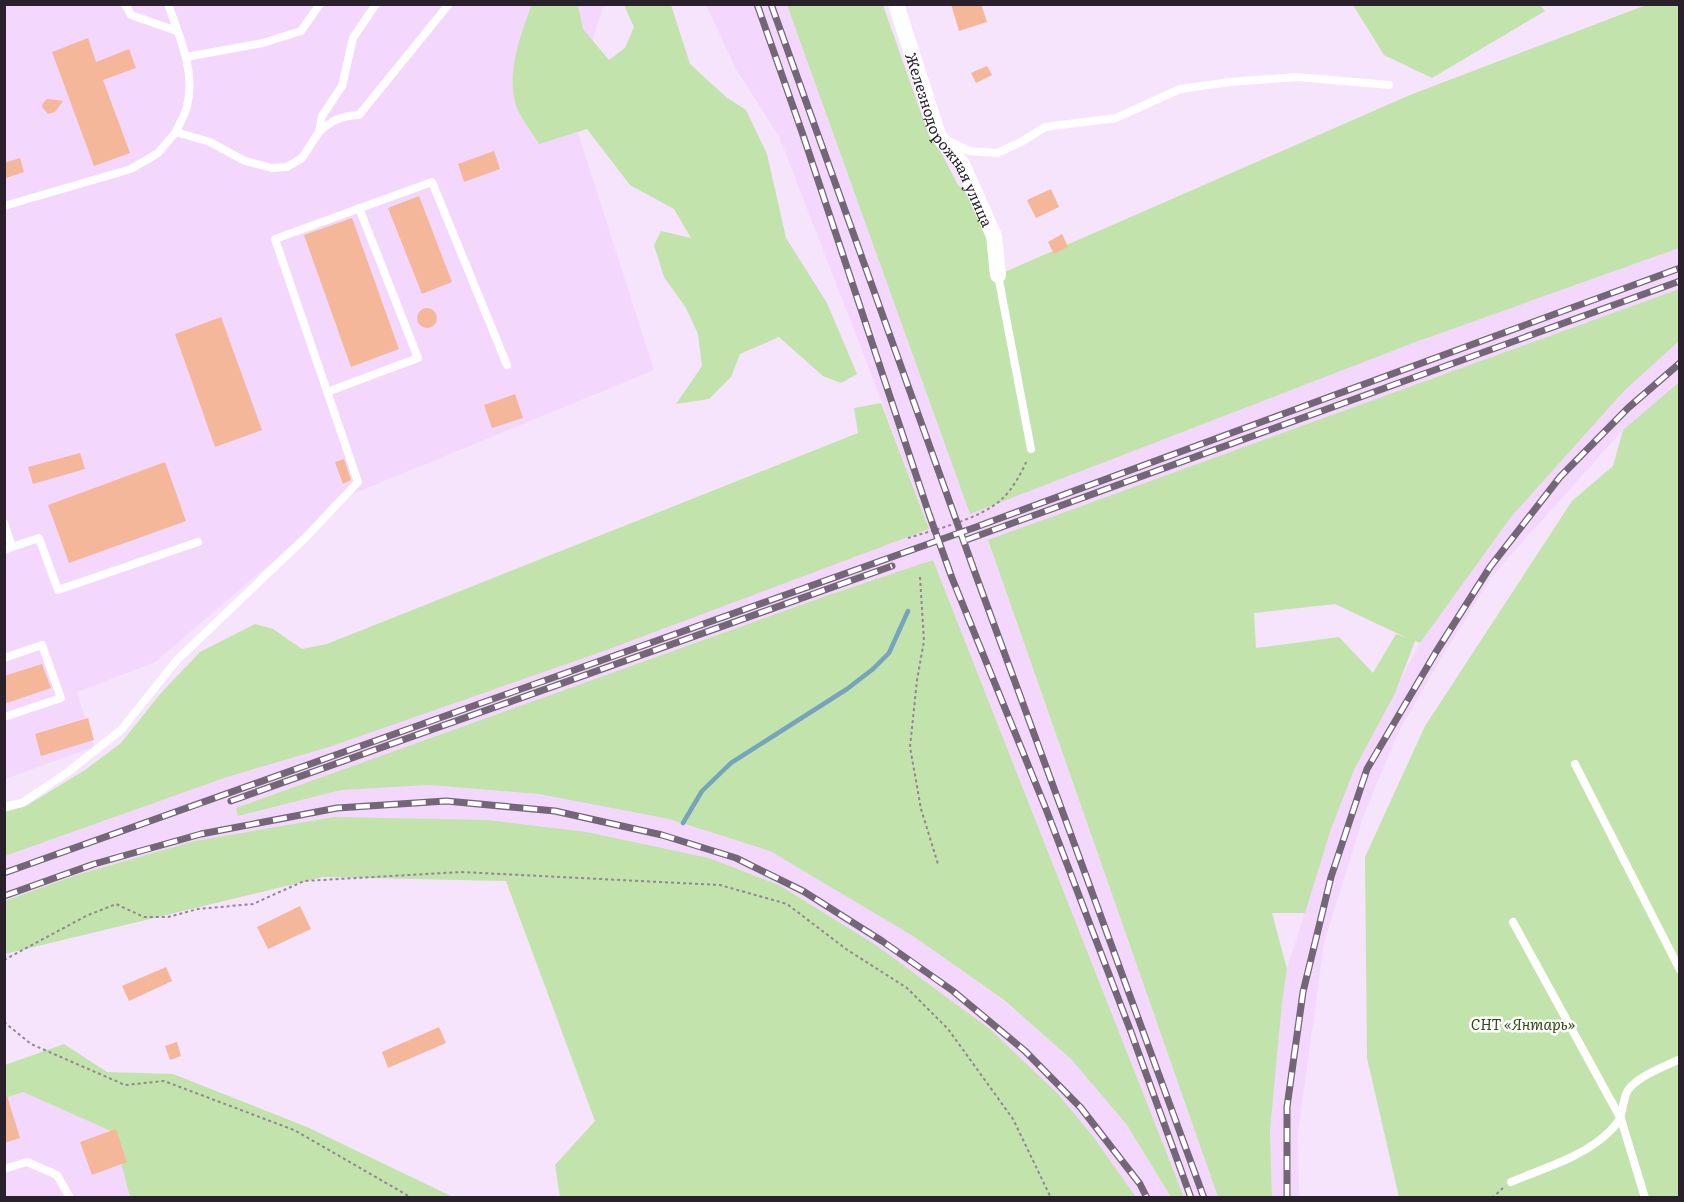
<svg xmlns="http://www.w3.org/2000/svg" width="1684" height="1202" font-family="Literata,serif">
<rect width="100%" height="100%" fill="#f6e3fc"/>
<!-- built -->
<g fill="#f4d7fd">
<path d="M 4,5 L 604,5 L 570,108 L 654,370 L 350,495 L 155,662 L 77,692 L 94,747 L 5,779 Z"/>
<path d="M 706,5 L 787,5 L 970,514 L 1413,343 L 1679,248 L 1679,289 L 988,541 L 1218,1197 L 1184,1197 L 933,560 L 239,816 L 341,790 L 429,785 L 539,794 L 669,819 L 770,851 L 913,936 L 1003,1000 L 1072,1060 L 1127,1125 L 1171,1197 L 1136,1197 L 1092,1135 L 1058,1094 L 990,1030 L 876,945 L 779,885 L 709,858 L 587,832 L 488,820 L 232,836 L 106,866 L 5,902 L 5,856 L 227,777 L 329,747 L 929,529 L 882,402 L 779,136 L 736,69 Z"/>
<path d="M 1679,341 L 1679,382 L 1623,430 L 1492,576 L 1440,660 L 1399,731 L 1364,814 L 1324,943 L 1298,1133 L 1299,1197 L 1272,1198 L 1270,1131 L 1282,1003 L 1287,969 L 1331,829 L 1354,770 L 1420,643 L 1511,517 L 1624,391 Z"/>
<path d="M 23,1092 L 113,1132 L 130,1197 L 5,1197 L 4,1098 Z"/>
</g>
<!-- green -->
<g fill="#c2e3ab" fill-rule="evenodd">
<path d="M 532,4 L 578,5 L 583,29 L 609,60 L 625,48 L 634,27 L 624,5 L 671,5 L 690,64 L 726,97 L 746,110 L 767,154 L 786,238 L 827,303 L 857,374 L 841,383 L 823,376 L 779,337 L 740,354 L 731,377 L 709,399 L 676,404 L 702,366 L 698,334 L 686,308 L 664,277 L 654,245 L 661,231 L 691,238 L 674,209 L 630,185 L 587,129 L 539,144 C 532,132 522,120 517,108 C 505,75 520,36 532,4 Z"/>
<path d="M 787,5 L 883,5 L 928,133 L 943,156 L 958,185 L 985,212 L 991,278 L 1410,95 L 1646,5 L 1679,5 L 1679,248 L 1413,343 L 970,514 Z"/>
<path d="M 1540,5 L 1545,11 L 1432,78 L 1384,55 L 1353,5 Z"/>
<path d="M 1679,289 L 1679,341 L 1624,391 L 1511,517 L 1420,643 L 1415,641 L 1395,693 L 1354,770 L 1331,829 L 1305,913 L 1272,913 L 1287,969 L 1282,1003 L 1270,1131 L 1272,1197 L 1218,1197 L 988,540 ZM 1335,604 L 1407,638 L 1396,634 L 1373,673 L 1339,637 L 1256,648 L 1254,613 Z"/>
<path d="M 1679,382 L 1679,1197 L 1399,1197 L 1367,1058 L 1365,857 L 1425,726 L 1572,501 L 1613,466 L 1623,430 Z"/>
<path d="M 881,403 L 929,529 L 601,652 L 329,747 L 227,777 L 5,856 L 5,812 L 26,806 L 85,770 L 121,743 L 161,693 L 200,652 L 255,624 L 273,629 L 302,649 L 327,644 L 858,433 L 854,408 Z"/>
<path d="M 933,560 L 1184,1197 L 1171,1197 L 1127,1125 L 1072,1060 L 1004,1000 L 913,936 L 770,851 L 669,819 L 539,794 L 429,785 L 341,790 L 238,816 L 236,808 L 826,596 Z"/>
<path d="M 334,817 L 488,820 L 587,832 L 709,858 L 779,885 L 876,945 L 991,1030 L 1058,1094 L 1092,1135 L 1136,1197 L 560,1197 L 555,1165 L 595,1121 L 506,881 L 323,877 L 5,954 L 5,901 L 80,874 L 195,841 Z"/>
<path d="M 64,1044 L 107,1072 L 173,1074 L 307,1127 L 453,1197 L 130,1197 L 113,1132 L 23,1092 L 5,1098 L 5,1065 Z"/>
</g>
<g fill="none" stroke-linecap="round" stroke-linejoin="round">
<!-- stream -->
<path stroke="#75a4bc" stroke-width="4.5" d="M 683,823 L 702,791 L 731,763 L 847,689 L 873,669 L 889,653 L 908,611"/>
</g>
<!-- building -->
<g fill="#f5b799">
<path d="M 951,4 L 981,4 L 987,22 L 959,31 Z"/>
<path d="M 88,38 L 96,62 L 129,49 L 136,68 L 103,80 L 130,153 L 94,166 L 52,52 Z"/>
<path d="M 987,66 L 992,75 L 976,83 L 971,73 Z"/>
<path d="M 47,99 L 49,99 L 63,101 L 55,112 L 48,114 L 42,107 L 43,103 Z"/>
<path d="M 494,151 L 500,169 L 464,182 L 458,164 Z"/>
<path d="M 20,158 L 24,172 L 6,178 L 4,163 Z"/>
<path d="M 1051,189 L 1059,207 L 1036,218 L 1027,200 Z"/>
<path d="M 419,196 L 452,282 L 422,294 L 388,208 Z"/>
<path d="M 352,218 L 399,349 L 351,367 L 304,235 Z"/>
<path d="M 1062,234 L 1068,247 L 1054,254 L 1048,242 Z"/>
<circle cx="427" cy="318" r="10"/>
<path d="M 221,317 L 262,430 L 215,447 L 175,334 Z"/>
<path d="M 515,394 L 523,418 L 492,428 L 484,405 Z"/>
<path d="M 80,453 L 85,469 L 33,484 L 28,467 Z"/>
<path d="M 344,459 L 351,480 L 343,484 L 335,462 Z"/>
<path d="M 165,462 L 186,521 L 69,563 L 48,505 Z"/>
<path d="M 42,664 L 51,688 L 4,704 L 4,676 Z"/>
<path d="M 88,718 L 94,740 L 41,756 L 35,734 Z"/>
<path d="M 300,906 L 311,929 L 268,949 L 257,927 Z"/>
<path d="M 166,967 L 172,981 L 129,1001 L 122,986 Z"/>
<path d="M 439,1027 L 446,1043 L 388,1068 L 382,1052 Z"/>
<path d="M 177,1042 L 181,1056 L 170,1060 L 165,1046 Z"/>
<path d="M 4,1096 L 7,1096 L 20,1138 L 4,1143 Z"/>
<path d="M 116,1129 L 127,1162 L 92,1175 L 80,1142 Z"/>
</g>
<g fill="none" stroke-linecap="round" stroke-linejoin="round">
<!-- path -->
<g stroke="#938597" stroke-width="2" stroke-dasharray="3 3" stroke-linecap="butt">
<path d="M 908,538 C 937,529 980,519 1002,499 C 1012,490 1022,472 1027,460"/>
<path d="M 920,577 L 924,641 L 917,680 L 910,747 L 921,809 L 938,864"/>
<path d="M 4,960 L 86,916 L 116,904 L 144,917 L 168,917 L 198,909 L 253,904 L 304,881 L 461,872 L 720,885 L 787,904 L 846,949 L 907,988 L 948,1029 L 1013,1119 L 1051,1198"/>
<path d="M 4,1022 L 31,1044 L 125,1085 L 164,1081 L 294,1130 L 412,1198"/>
<path d="M 1492,1198 L 1503,1188"/>
</g>
<!-- lane -->
<g stroke="#fff" stroke-width="8">
<path d="M 125,4 L 131,15 L 177,31"/>
<path d="M 168,4 C 179,36 196,72 187,106 C 185,115 179,124 176,132"/>
<path d="M 186,57 L 263,43 L 301,31 L 320,4"/>
<path d="M 319,132 C 332,120 341,116 359,115 L 449,4"/>
<path d="M 949,141 L 969,151 L 997,153 L 1021,142 L 1045,127 L 1116,118 L 1180,89 L 1230,82 L 1297,77 L 1389,85"/>
<path d="M 4,206 L 131,169 L 158,153 L 176,132 L 210,142 L 245,161 L 272,168 L 287,167 L 302,158 L 319,132 L 322,116 L 342,86 L 353,38 L 376,4"/>
<path d="M 998,275 L 1031,449"/>
<path d="M 327,392 L 418,358 L 359,208"/>
<path d="M 4,523 L 12,547 L 4,550"/>
<path d="M 12,547 L 39,538 L 58,590 L 198,542"/>
<path d="M 4,658 L 42,645 L 61,698 L 4,717"/>
<path d="M 1575,764 L 1680,970"/>
<path d="M 4,807 L 22,803 L 68,772 L 121,730 L 177,660 L 306,537 L 358,482 L 275,239 L 432,182 L 507,365"/>
<path d="M 1513,922 L 1621,1119 L 1645,1198"/>
<path d="M 4,1169 L 27,1162 L 57,1175 L 70,1198"/>
<path d="M 1511,1182 C 1544,1168 1584,1157 1610,1131 C 1625,1116 1620,1112 1626,1094 C 1632,1078 1664,1067 1680,1059"/>
</g>
<!-- street -->
<path stroke="#fff" stroke-width="16" id="s1" d="M 896,4 L 938,135 L 962,164 L 994,236 L 998,275"/>
<defs>
<g id="rail">
<path d="M 757,4 L 803,135 L 929,514 L 952,578 L 1046,809 L 1131,1032 L 1191,1198"/>
<path d="M 771,4 L 974,570 L 1204,1198"/>
<path d="M 966,540 L 1680,281"/>
<path d="M 231,801 L 892,566"/>
<path d="M 4,873 L 976,527 L 1680,268"/>
<path d="M 4,896 L 94,864 L 201,834 L 337,808 L 446,801 L 555,811 L 662,835 L 736,858 L 803,891 L 882,941 L 953,991 L 1025,1051 L 1081,1108 L 1140,1184 L 1147,1198"/>
<path d="M 1287,1198 L 1287,1107 L 1303,992 L 1331,877 L 1367,769 L 1436,652 L 1490,567 L 1560,477 L 1628,408 L 1680,363"/>
</g>
</defs>
<!-- rail casing -->
<use href="#rail" stroke="#736676" stroke-width="7"/>
<!-- rail -->
<use href="#rail" stroke="#fff" stroke-width="4.5" stroke-dasharray="14" stroke-linecap="butt"/>
</g>
<g text-anchor="middle" dominant-baseline="central" stroke-width="5" stroke-linejoin="round" paint-order="stroke">
<!-- street labels -->
<g font-size="15" fill="#29202b" stroke="#fff">
<text stroke="none"><textPath href="#s1" startOffset="147">Железнодорожная улица</textPath></text>
</g>
<!-- park labels -->
<g font-size="15" font-style="italic" fill="#2d4a10" stroke="#fff">
<text x="1523" y="1023">СНТ «Янтарь»</text>
</g>
</g>
<!-- border -->
<rect width="1684" height="1202" fill="none" stroke="#29202b" stroke-width="12"/>
</svg>
